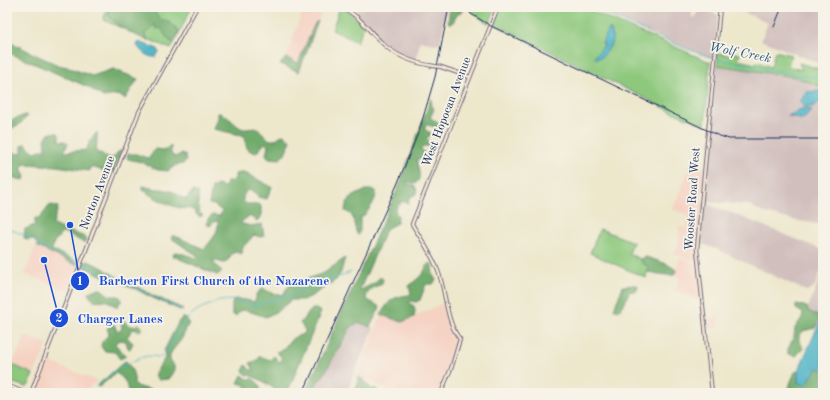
<svg xmlns="http://www.w3.org/2000/svg" width="830" height="400" font-family="'Old Standard TT',serif">
<rect width="100%" height="100%" fill="#f7f3e8"/>
<filter id="ink" filterUnits="userSpaceOnUse"><feTurbulence type="fractalNoise" baseFrequency=".025" numOctaves="2"/><feDisplacementMap in="SourceGraphic" scale="8" xChannelSelector="R" yChannelSelector="G"/><feConvolveMatrix kernelMatrix="1 2 1 2 8 2 1 2 1" color-interpolation-filters="sRGB"/></filter>
<filter id="wash" filterUnits="userSpaceOnUse"><feTurbulence type="fractalNoise" baseFrequency=".012" numOctaves="4" result="noise"/><feDisplacementMap in="SourceGraphic" scale="16" xChannelSelector="R" yChannelSelector="G"/><feGaussianBlur stdDeviation="0.9" result="paint"/><feColorMatrix in="noise" values="0 0 0 0 0 0 0 0 0 0 0 0 0 0 0 0 0 1.4 0 .05"/><feComposite in="paint" operator="in"/></filter>
<g filter="url(#wash)">
<rect width="100%" height="100%" fill="#ede7cc"/>
<!-- built -->
<g fill="#f5d2c2">
<path d="M 304,7 L 323,7 L 318,21 L 315,23 L 298,63 L 286,58 Z"/>
<path d="M 691,163 L 705,168 L 699,228 L 686,226 L 688,215 L 673,209 Z"/>
<path d="M 679,227 L 698,228 L 698,263 L 675,254 L 679,240 Z"/>
<path d="M 36,244 L 38,247 L 78,266 L 68,291 L 25,274 Z"/>
<path d="M 680,258 L 698,265 L 702,302 L 675,290 L 680,278 L 674,275 Z"/>
<path d="M 444,303 L 456,343 L 438,393 L 398,393 L 357,377 L 381,315 L 402,322 Z"/>
<path d="M 719,317 L 718,326 L 720,328 L 706,328 L 705,319 Z"/>
<path d="M 25,336 L 48,344 L 34,374 L 13,365 L 7,381 L 7,356 L 15,359 Z"/>
<path d="M 45,360 L 97,381 L 82,393 L 35,393 L 36,384 Z"/>
</g>
<!-- industrial -->
<g fill="#d1bfbd">
<path d="M 358,7 L 447,7 L 440,45 L 420,41 L 416,60 L 401,55 L 381,41 L 356,14 Z"/>
<path d="M 591,7 L 695,7 L 691,16 L 694,18 L 701,7 L 718,15 L 714,58 L 707,57 Z"/>
<path d="M 732,7 L 823,7 L 823,65 L 761,40 L 768,23 Z"/>
<path d="M 716,65 L 795,77 L 823,87 L 823,225 L 788,219 L 762,212 L 750,205 L 706,202 Z"/>
<path d="M 702,202 L 744,218 L 823,250 L 823,266 L 815,286 L 811,290 L 806,291 L 714,248 L 698,243 Z"/>
<path d="M 823,271 L 823,317 L 822,317 L 807,310 Z"/>
<path d="M 361,323 L 374,328 L 346,393 L 312,393 L 318,381 L 322,378 L 349,330 L 354,325 Z"/>
</g>
<!-- green -->
<g fill="#8dc87d" stroke="#547c6e">
<path d="M 108,7 L 192,7 L 171,49 L 103,20 Z"/>
<path d="M 340,7 L 350,12 L 364,25 L 357,42 L 332,30 Z"/>
<path d="M 467,7 L 496,7 L 489,24 L 480,18 Z"/>
<path d="M 501,7 L 582,7 L 710,62 L 705,125 L 677,114 L 494,24 Z"/>
<path d="M 775,51 L 791,55 L 788,66 L 802,70 L 799,63 L 823,70 L 823,87 L 795,77 L 717,65 L 718,53 L 729,55 L 733,52 L 740,54 L 738,60 L 756,64 L 757,62 L 771,67 Z"/>
<path d="M 600,229 L 633,242 L 629,254 L 640,259 L 642,263 L 648,266 L 646,278 L 590,253 Z"/>
<path d="M 13,365 L 33,374 L 29,385 L 26,387 L 7,381 Z"/>
</g>
<!-- forest -->
<g fill="#72ac6c" stroke="#466e65">
<path d="M 110,7 L 138,7 L 142,8 L 143,7 L 155,7 C 154,21 164,18 172,24 C 175,27 177,30 179,32 L 176,40 L 173,43 L 167,38 L 161,28 L 157,29 L 155,24 L 152,29 L 145,33 L 148,41 C 133,34 119,28 108,15 Z"/>
<path d="M 450,7 L 462,7 L 464,9 L 457,15 L 453,22 L 450,24 L 448,22 Z"/>
<path d="M 318,21 L 299,72 L 280,64 L 286,58 L 298,63 L 315,23 Z"/>
<path d="M 7,40 L 34,54 L 58,65 L 67,67 L 92,76 L 113,69 L 138,79 L 125,99 L 118,95 L 103,97 L 88,87 L 7,52 Z"/>
<path d="M 431,98 L 432,106 L 434,109 L 430,118 L 440,123 L 442,126 L 439,128 L 428,125 L 425,125 L 425,130 L 431,133 L 430,136 L 426,138 L 430,142 L 429,146 L 423,146 L 421,149 L 429,157 L 417,159 C 417,168 424,180 414,184 L 410,182 L 406,182 L 408,184 L 415,186 L 417,191 L 416,194 L 409,198 L 408,203 L 400,201 L 401,204 L 398,205 L 395,211 L 398,216 L 397,223 L 387,228 L 383,235 L 380,243 L 360,289 L 361,290 L 376,282 L 379,278 L 382,278 L 383,280 L 382,283 C 375,288 367,289 366,299 L 380,307 L 370,327 L 361,323 L 354,325 L 349,330 L 322,378 L 318,381 L 312,393 L 305,393 L 399,186 Z"/>
<path d="M 218,113 C 226,113 233,123 239,127 C 246,131 248,128 255,128 C 261,129 265,137 270,140 L 275,140 L 280,136 L 284,135 L 291,141 L 284,155 L 280,159 L 269,158 L 266,155 L 268,146 L 265,143 L 256,153 C 245,150 246,147 245,136 L 214,129 L 218,118 Z"/>
<path d="M 25,115 L 28,116 L 18,126 L 7,129 L 7,122 Z"/>
<path d="M 56,132 L 59,134 L 59,141 L 64,141 L 68,143 L 64,152 L 86,150 L 91,139 L 97,132 C 98,140 95,147 97,153 L 101,153 C 106,157 108,159 115,157 L 118,152 L 122,150 L 113,173 L 90,167 L 89,171 L 57,166 L 25,164 L 21,167 L 25,177 L 24,180 L 7,177 L 7,155 L 10,149 L 15,153 L 22,154 L 22,145 L 25,143 L 29,148 L 35,152 L 40,150 L 46,150 L 45,139 L 48,134 Z"/>
<path d="M 169,146 L 171,146 L 171,154 L 175,157 L 181,154 L 185,155 L 186,161 L 183,164 L 176,165 L 168,171 L 158,170 L 141,162 L 128,159 L 127,157 L 128,154 L 136,154 L 147,158 L 150,157 L 152,153 L 155,149 L 165,150 Z"/>
<path d="M 240,173 L 245,173 L 272,187 L 267,199 L 258,197 L 253,191 L 248,190 C 243,194 242,198 244,203 L 253,205 L 258,204 L 261,206 L 261,217 L 257,221 L 249,216 L 240,223 L 250,226 L 262,224 L 264,236 L 260,237 L 254,235 L 242,248 L 243,251 L 241,254 L 236,252 L 231,254 L 230,258 L 224,263 L 212,260 L 213,262 L 222,272 L 217,275 L 173,256 L 174,253 L 177,252 L 196,258 L 198,256 L 171,238 L 173,235 L 204,249 C 211,241 219,233 218,221 L 214,222 L 210,226 L 206,224 L 208,219 L 213,215 L 220,216 L 222,211 L 214,205 L 209,204 L 212,188 L 217,185 L 225,187 L 227,182 L 232,181 L 235,178 L 235,174 Z"/>
<path d="M 144,186 C 153,190 162,188 171,191 C 177,193 180,198 186,199 L 193,191 L 198,193 L 198,203 L 200,214 L 203,215 L 200,217 L 197,215 L 192,209 C 188,208 184,209 180,208 C 172,207 144,194 142,187 Z"/>
<path d="M 366,190 L 374,190 L 376,191 C 377,200 369,210 363,217 L 360,217 L 360,231 L 358,235 C 352,227 358,216 345,211 C 346,197 355,196 366,190 Z"/>
<path d="M 52,205 L 58,207 C 58,211 54,217 53,224 L 57,227 L 85,237 L 87,240 L 84,243 L 68,234 L 62,233 C 57,239 52,242 52,250 L 76,261 L 77,263 L 76,265 L 38,247 L 35,240 L 32,239 L 27,240 L 24,238 L 25,229 L 35,225 L 35,218 L 40,218 L 49,206 Z"/>
<path d="M 646,257 L 667,264 L 676,270 L 674,275 C 668,276 654,273 647,272 L 648,266 L 642,263 L 640,259 Z"/>
<path d="M 345,258 L 341,272 L 336,280 L 310,297 L 302,300 L 291,300 L 279,310 L 266,317 L 248,311 L 241,310 L 236,316 L 232,314 L 232,304 L 234,299 L 246,300 L 254,302 L 256,299 L 256,294 L 263,288 C 270,293 276,296 284,294 L 286,289 L 290,285 L 324,273 Z"/>
<path d="M 88,261 L 103,268 L 119,278 L 122,278 L 152,295 L 183,309 L 182,311 L 151,297 L 132,287 L 114,281 L 84,267 L 83,266 L 83,263 Z"/>
<path d="M 430,263 L 432,264 L 433,275 L 436,280 L 433,284 L 426,284 L 420,300 L 416,302 L 411,301 L 409,303 L 414,306 L 415,311 L 414,317 L 402,322 L 381,315 C 389,300 392,297 409,295 L 411,293 L 409,286 L 423,274 L 427,265 Z"/>
<path d="M 634,285 L 637,285 L 638,287 L 637,290 L 629,292 L 626,300 L 619,310 L 614,309 L 623,286 Z"/>
<path d="M 101,289 L 110,296 L 119,296 L 122,300 L 117,307 C 114,305 111,303 108,301 C 100,299 93,305 88,293 L 93,290 Z"/>
<path d="M 796,305 L 804,306 L 808,308 L 807,310 L 820,317 L 815,328 L 803,331 C 795,341 801,340 803,349 L 796,356 L 788,354 L 788,349 L 794,337 L 795,328 L 802,318 L 803,313 L 796,309 Z"/>
<path d="M 312,309 L 316,309 L 321,312 L 287,393 L 274,393 L 275,389 L 261,380 L 246,374 L 243,371 L 246,365 L 250,370 L 254,370 L 250,363 L 258,360 L 260,356 L 270,360 L 274,356 L 280,363 L 282,358 L 276,352 L 282,350 L 293,338 L 305,333 L 305,330 L 300,323 Z"/>
<path d="M 183,317 L 186,319 L 189,323 C 186,328 185,333 182,338 C 177,348 163,354 174,366 L 174,371 L 168,379 L 158,380 L 155,377 L 155,373 L 165,358 L 164,351 L 179,321 Z"/>
<path d="M 122,319 C 129,325 129,329 139,324 L 143,328 L 139,331 L 133,329 L 127,337 L 133,343 L 130,349 L 128,348 L 126,342 L 123,340 L 118,341 L 115,344 L 126,356 L 120,359 L 115,352 L 104,351 L 101,346 L 102,342 L 109,334 L 107,328 L 114,324 L 117,331 L 120,331 L 122,328 L 121,322 Z"/>
<path d="M 125,361 L 127,362 C 132,369 135,375 134,384 L 139,387 L 152,390 L 154,393 L 128,393 C 127,383 125,379 116,373 L 99,387 L 97,386 Z"/>
<path d="M 818,368 L 823,370 L 823,393 L 786,393 L 795,372 L 798,371 L 798,383 Z"/>
<path d="M 242,375 L 248,379 L 253,379 L 260,385 L 260,393 L 252,393 L 248,391 L 243,393 L 242,391 L 246,385 L 238,383 Z"/>
<path d="M 358,377 L 363,379 L 363,382 L 366,382 C 368,386 370,388 374,390 L 375,388 L 380,393 L 355,393 L 356,388 L 358,384 Z"/>
</g>
<!-- water -->
<g fill="#46b1c4" stroke="#307091">
<path d="M 609,29 L 610,29 C 617,40 608,50 601,58 L 594,58 L 604,45 L 602,43 Z"/>
<path d="M 139,42 L 158,49 L 159,52 L 156,57 C 148,58 141,52 137,45 Z"/>
<path d="M 816,91 L 823,92 L 823,99 C 816,106 807,112 800,102 L 806,92 Z"/>
<path d="M 803,108 L 812,110 L 803,120 L 788,116 Z"/>
<path d="M 822,317 L 823,317 L 823,370 L 817,368 L 806,385 L 798,383 L 798,371 Z"/>
</g>
<g fill="none" stroke-linecap="round" stroke-linejoin="round">
<!-- stream -->
<g stroke="#46b1c4" stroke-width="1">
<path d="M 591,7 L 685,48 L 714,58"/>
<path d="M 717,59 L 804,76 L 823,78"/>
<path d="M 9,229 L 30,237 L 38,245 L 79,263"/>
<path d="M 82,264 L 122,282 L 133,286 L 183,311"/>
<path d="M 191,315 L 199,309 L 219,301 L 236,300 L 253,305 L 258,305 L 266,301 L 278,300 L 282,296 L 291,296 L 317,282 L 342,276 L 351,272"/>
<path d="M 96,386 L 115,371 L 139,358 L 148,356 L 161,357 L 165,354 L 175,338 L 179,333 L 184,324 L 189,317"/>
</g>
</g>
</g>
<g filter="url(#ink)">
<g fill="none" stroke-linecap="round" stroke-linejoin="round">
<defs>
<g id="secondary">
<path d="M 341,7 C 358,14 368,30 381,42 C 396,57 414,63 434,66"/>
<path d="M 441,67 L 470,77"/>
<path d="M 7,385 L 25,393"/>
<path d="M 31,393 L 139,112 L 197,7"/>
<path d="M 441,393 L 452,366 L 460,339 C 446,324 446,290 438,271 C 432,254 421,239 412,224 L 498,7"/>
<path d="M 712,393 L 697,249 L 720,7"/>
</g>
</defs>
<!-- secondary casing -->
<use href="#secondary" stroke="#646f84" stroke-width="4.5"/>
<!-- secondary -->
<use href="#secondary" stroke="#fde4d1" stroke-width="2.5"/>
<!-- rail -->
<g stroke="#1b2f5e" stroke-width="1">
<path d="M 466,7 L 471,14 L 491,26 L 717,135 L 729,139 L 823,139"/>
<path d="M 774,27 L 782,7"/>
<path d="M 303,393 L 397,185 L 420,128 L 435,77 L 449,7"/>
</g>
<defs>
<path id="secondary-bridge" d="M 434,66 L 441,67"/>
</defs>
<!-- secondary-bridge casing -->
<use href="#secondary-bridge" stroke="#646f84" stroke-width="4.5" stroke-linecap="butt"/>
<!-- secondary-bridge -->
<use href="#secondary-bridge" stroke="#fde4d1" stroke-width="2.5"/>
</g>
</g>
<g text-anchor="middle" dominant-baseline="central" stroke-width="3.5" stroke-linejoin="round" paint-order="stroke">
<!-- street labels -->
<g font-size="12" fill="#1b2f5e" stroke="#f7f3e8">
<text transform="translate(447 112) rotate(-69)">West Hopocan Avenue</text>
<text transform="translate(98 193) rotate(-69)">Norton Avenue</text>
<text transform="translate(693 199) rotate(-86)">Wooster Road West</text>
</g>
<!-- water labels -->
<g font-size="13" font-style="italic" fill="#28567d" stroke="#f7f3e8">
<text transform="translate(740 53) rotate(11)">Wolf Creek</text>
</g>
</g>
<!-- callouts -->
<path fill="none" stroke="#1d4ed8" stroke-width="1.5" d="M70 225L80 281M44 260L59 318"/>
<g fill="#1d4ed8" stroke="#f7f3e8" stroke-width="1.5">
<circle cx="70" cy="225" r="4"/>
<circle cx="44" cy="260" r="4"/>
<circle cx="80" cy="281" r="10"/>
<circle cx="59" cy="318" r="10"/>
</g>
<g font-size="12" text-anchor="middle" font-weight="bold" fill="#fff">
<text x="80" y="285">1</text>
<text x="59" y="322">2</text>
</g>
<g font-size="13" text-anchor="middle" font-weight="bold" fill="#1d4ed8" stroke="#f7f3e8" stroke-width="3.5" stroke-linejoin="round" paint-order="stroke">
<text x="214" y="285">Barberton First Church of the Nazarene</text>
<text x="120" y="323">Charger Lanes</text>
</g>
<!-- margin -->
<rect width="830" height="400" fill="none" stroke="#f7f3e8" stroke-width="24"/>
</svg>
